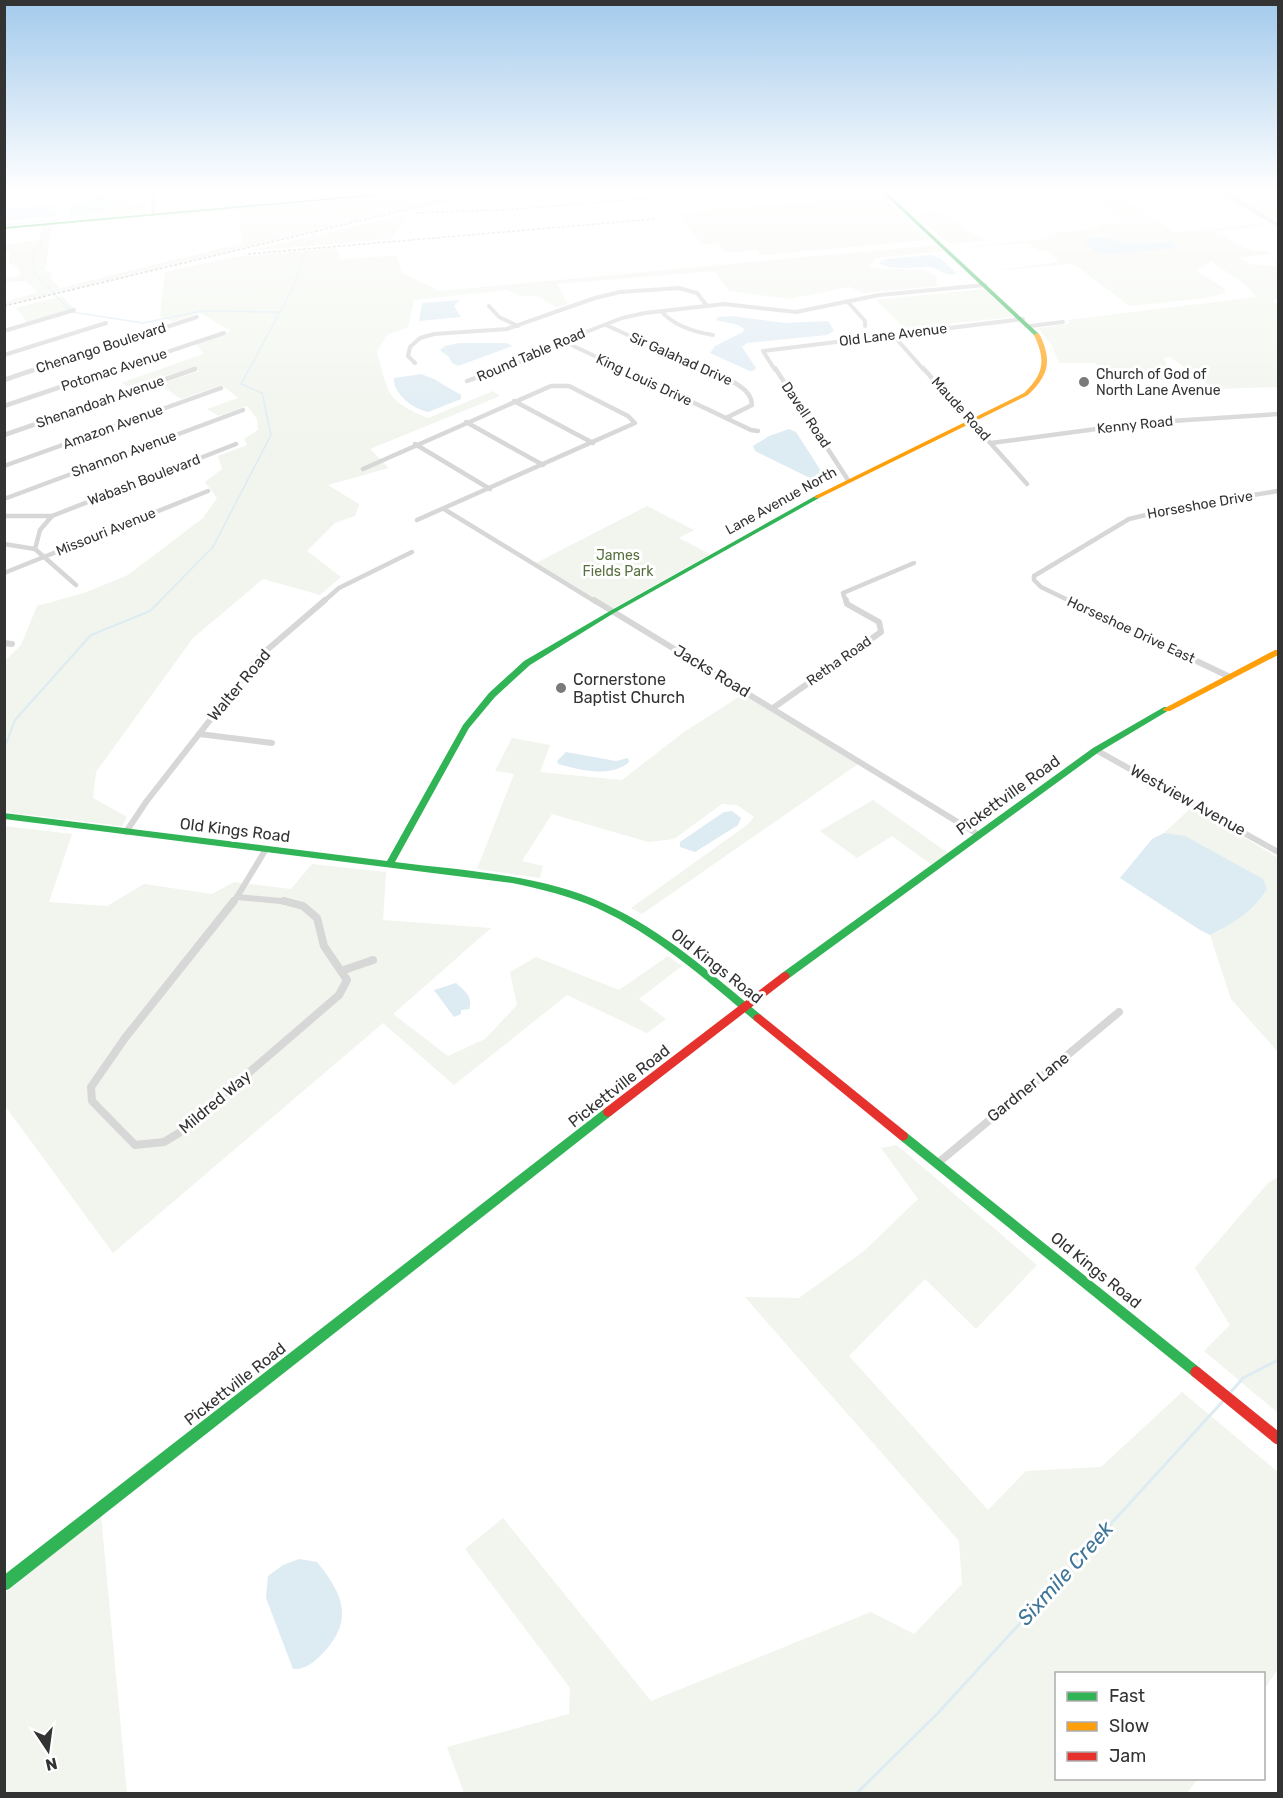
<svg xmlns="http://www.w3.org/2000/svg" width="1283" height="1798" font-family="Rubik,sans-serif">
<rect width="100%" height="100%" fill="#fff"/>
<!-- green -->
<g fill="#f1f5ed" fill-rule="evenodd">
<path d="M 106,191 L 125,191 L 125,204 L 147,202 L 148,212 L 68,219 L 67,216 L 104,212 Z"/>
<path d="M 433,191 L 480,191 L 5,305 L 5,302 L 38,292 L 26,281 L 5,282 L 5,278 L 20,276 L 18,267 L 9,263 L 9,252 L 5,250 L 5,245 L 39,240 L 41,228 L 25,227 L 62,224 L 52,227 L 45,270 L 52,272 L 50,279 L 60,288 L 243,243 L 238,210 L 168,216 L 165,220 L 156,221 L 157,215 Z"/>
<path d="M 891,191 L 1072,191 L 1071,196 L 1075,200 L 1059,202 L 1055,198 L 1038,198 L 1022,192 L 903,201 Z"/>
<path d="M 1098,191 L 1114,191 L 1174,232 L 1267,223 L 1271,225 L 1219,231 C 1235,243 1246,252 1266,251 L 1270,254 L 1242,257 L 1241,259 L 1253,265 L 1278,266 L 1272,258 L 1278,261 L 1278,298 L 1273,301 L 1278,304 L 1278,387 L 1214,389 L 1170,357 L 1163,358 L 1177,380 L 1117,379 L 1095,363 L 1059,363 L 1052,346 L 1038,328 L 1069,324 L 1068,320 L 1256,297 L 1246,285 L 1211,261 L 1197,271 L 1224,288 L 1225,293 L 1206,298 L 1130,306 L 1076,266 L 1070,264 L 980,272 L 1059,262 L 1048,252 L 1038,250 L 1027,243 L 956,248 L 1046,239 L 1049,233 L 1100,228 L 1098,225 L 1125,222 L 1092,197 L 1105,195 ZM 1106,237 C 1125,247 1146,243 1166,241 L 1095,252 L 1087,239 Z"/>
<path d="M 1224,191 L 1234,191 L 1246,198 L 1278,195 L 1278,202 L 1273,203 L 1277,206 L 1267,207 L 1278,208 L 1278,218 L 1272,219 Z"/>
<path d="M 880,195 L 930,240 L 761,255 L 757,250 L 725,253 L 717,243 L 701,245 L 678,213 Z"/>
<path d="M 934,211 L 949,215 L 972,234 L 984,236 L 982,241 L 953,244 L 947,243 L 915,213 Z"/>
<path d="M 407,215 L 392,239 L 248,251 L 394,217 Z"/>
<path d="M 935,245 L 945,251 L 876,258 L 870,266 L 873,268 L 924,270 L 936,275 L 937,286 L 863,293 L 850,287 L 790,299 L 729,291 L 714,271 L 557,284 L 568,304 L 556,307 L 537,296 L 521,296 L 507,290 L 414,300 L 408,327 L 387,335 L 377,352 C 389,394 386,401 428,418 L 493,391 L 500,396 L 370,449 L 389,468 L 328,485 L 359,504 L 355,516 L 335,523 L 307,551 L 341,577 L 320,595 L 263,579 L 193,638 L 96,772 L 93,798 L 127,817 L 122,826 L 5,812 L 5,661 L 21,645 L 37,606 L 84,593 L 128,575 L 203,518 L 217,498 L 205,482 L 222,469 L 218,456 L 247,445 L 244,439 L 258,430 L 257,419 L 247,406 L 219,416 L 207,409 L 238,398 L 222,385 L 181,399 L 159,384 L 199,371 L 195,367 L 129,387 L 121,383 L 203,354 L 197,344 L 231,331 L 200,313 L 172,322 L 160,316 L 165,272 L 234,257 L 337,248 L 340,260 L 397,255 L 402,273 L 440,291 Z"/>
<path d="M 984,289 L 1013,317 L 904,328 L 876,300 Z"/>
<path d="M 62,296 L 74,309 L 28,323 L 16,308 Z"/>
<path d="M 647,506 L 694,530 L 679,538 L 710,554 L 612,609 L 536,563 Z"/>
<path d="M 745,693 L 858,764 L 642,914 L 631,908 L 747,825 L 754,817 L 737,805 L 722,804 L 674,839 L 648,842 L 552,814 L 522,861 L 543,866 L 540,878 L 477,869 L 514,774 L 495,771 L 512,738 L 550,745 L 540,772 L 622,780 L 684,732 Z"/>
<path d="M 873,800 L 948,853 L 932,865 L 892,836 L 857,858 L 820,831 Z"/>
<path d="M 1193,806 L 1278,858 L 1278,1052 L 1231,999 L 1210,935 L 1222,930 L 1164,833 Z"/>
<path d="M 4,826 L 72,834 L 49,902 L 107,906 L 144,884 L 212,894 L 234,882 L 291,889 L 312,864 L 386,872 L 383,920 L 491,928 L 393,1014 L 448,1056 L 485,1039 L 517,1005 L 510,972 L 536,957 L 619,990 L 668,956 L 682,966 L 639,999 L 666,1019 L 647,1033 L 567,995 L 454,1085 L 383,1023 L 113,1253 L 5,1106 Z"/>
<path d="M 897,1145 L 1037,1265 L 976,1329 L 925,1279 L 849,1356 L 988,1510 L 1026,1471 L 1101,1467 L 1182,1392 L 1278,1472 L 1278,1669 L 1264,1689 L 1264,1674 L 1056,1674 L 1056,1778 L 1198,1779 L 1187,1793 L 464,1793 L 447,1747 L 569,1714 L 570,1688 L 465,1549 L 503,1518 L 651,1701 L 871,1612 L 914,1634 L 962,1584 L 959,1541 L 745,1297 L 799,1298 L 864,1251 L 918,1199 L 881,1148 Z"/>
<path d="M 1278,1177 L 1278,1413 L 1204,1351 L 1230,1325 L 1195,1268 L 1268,1183 Z"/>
<path d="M 101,1515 L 127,1793 L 5,1794 L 5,1593 Z"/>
</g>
<!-- water -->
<g fill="#ddebf3">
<path d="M 95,191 L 106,191 L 104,212 L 69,215 L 69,206 L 92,200 Z"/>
<path d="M 52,205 L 57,216 L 5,221 L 5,209 Z"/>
<path d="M 1106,237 C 1130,250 1162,236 1175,245 L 1174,248 L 1107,255 L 1095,252 L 1084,243 L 1087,239 Z"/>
<path d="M 932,255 L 940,258 L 956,273 C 944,278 941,269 930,267 C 915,266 892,272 879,263 L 885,259 Z"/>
<path d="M 460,300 L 454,306 L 461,317 L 419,321 L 422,303 Z"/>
<path d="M 732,316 L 785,323 L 826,321 L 829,322 L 834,331 L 827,335 L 747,343 L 742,347 L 756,368 L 753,371 L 750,371 L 710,353 L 715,346 L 743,332 L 744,329 L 738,325 L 716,320 L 719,317 Z"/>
<path d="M 459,343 L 506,343 L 513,346 L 458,366 L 452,363 L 449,357 L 440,350 L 445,346 Z"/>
<path d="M 421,374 L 434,379 L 461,395 L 461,399 L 428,412 C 413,409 393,394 394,378 Z"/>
<path d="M 789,429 L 796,432 L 821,471 L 821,474 L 810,478 L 755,451 L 753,446 L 769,436 Z"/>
<path d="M 566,752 L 616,761 L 628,758 L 629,762 C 612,778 579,770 558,764 L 557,761 Z"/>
<path d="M 732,811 L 741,818 L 738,825 L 695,852 L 680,847 L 680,842 L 724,812 Z"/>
<path d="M 1164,833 L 1185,836 L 1263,879 L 1267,889 C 1254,910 1232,925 1210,935 L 1200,930 L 1120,878 L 1152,839 Z"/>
<path d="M 456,983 C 464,990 474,998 469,1009 L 461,1010 L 461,1014 L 454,1017 L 434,990 Z"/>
<path d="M 299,1559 L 317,1562 C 343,1594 354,1619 324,1652 C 315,1661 306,1670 293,1669 L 266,1598 L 268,1576 L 283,1565 Z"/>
</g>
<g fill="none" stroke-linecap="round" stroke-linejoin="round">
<!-- stream-far2 -->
<g stroke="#ddebf3" stroke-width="1.5">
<path d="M 338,191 L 339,197"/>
<path d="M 45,221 L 60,220"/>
<path d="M 4,225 L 45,221 L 46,223"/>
<path d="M 45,226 L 40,246 L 33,250 L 34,273 L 54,293"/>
<path d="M 315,231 L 315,227 L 338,199"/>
<path d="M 306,247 L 316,232"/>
<path d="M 55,295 L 70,310"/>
<path d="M 72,312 L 143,323 L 202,311 L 280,312"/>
<path d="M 159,602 L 213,547 L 271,435 L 262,393 L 241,384 L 293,288 L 305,252"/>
</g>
<!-- stream-far1 -->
<path stroke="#ddebf3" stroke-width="2" d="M 4,749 L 15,720 L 91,635 L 150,611 L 161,600"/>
<!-- stream -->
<g stroke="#ddebf3" stroke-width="3">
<path d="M 1230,1393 L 1243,1378 L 1278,1360"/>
<path d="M 856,1794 L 938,1713 L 1224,1400"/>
</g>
<!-- street-far3 -->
<g stroke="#d7d7d7" stroke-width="4">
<path d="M 1221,191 L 1278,225"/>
<path d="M 153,214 L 154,191"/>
<path d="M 847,301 L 865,321 L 865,326"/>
<path d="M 489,306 L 499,317 L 518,326"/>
<path d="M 661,311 C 674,326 694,332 713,335"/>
<path d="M 606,325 L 704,370"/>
<path d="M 1030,326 L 1063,322"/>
<path d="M 4,331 L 74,310"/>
<path d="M 893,335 L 924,370"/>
<path d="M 563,341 L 624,370"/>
<path d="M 4,355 L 106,323"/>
<path d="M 415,363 L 408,356 L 410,347 L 420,338 L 434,334 L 507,329 L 595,298 L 620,292 L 679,288 L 697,293 L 707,306"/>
<path d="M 35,370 L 197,317"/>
<path d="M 113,370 L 224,333"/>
<path d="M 192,370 L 195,369"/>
<path d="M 500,370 L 538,355 L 563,341 L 622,318 L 645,313 L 724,304 L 796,312 L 879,295 L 985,285"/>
<path d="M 775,370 L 763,351 L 1023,319"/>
</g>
<!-- street-far2 -->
<g stroke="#d7d7d7" stroke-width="4.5">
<path d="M 621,368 L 751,430 L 758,431"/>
<path d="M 701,368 C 717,376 752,384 752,405 L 726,418"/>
<path d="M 775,368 L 848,480"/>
<path d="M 923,368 L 1027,484"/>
<path d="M 4,380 L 39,368"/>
<path d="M 467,381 L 504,368"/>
<path d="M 514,401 L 593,443"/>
<path d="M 4,406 L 117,368"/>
<path d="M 466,422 L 543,465"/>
<path d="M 4,435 L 195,369"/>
<path d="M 991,443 L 1141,423 L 1278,414"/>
<path d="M 415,444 L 490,489"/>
<path d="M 4,466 L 221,388"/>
<path d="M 363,469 L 551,386 L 569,386 L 628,416 L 635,423 L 417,520"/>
<path d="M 4,499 L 243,410"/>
<path d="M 444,509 L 596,602"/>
<path d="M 4,516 L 52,516 L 236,444"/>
<path d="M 4,544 L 35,549"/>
<path d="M 35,549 L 76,585"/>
<path d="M 35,549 L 40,530 L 52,516"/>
<path d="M 4,573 L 208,491"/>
<path d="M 323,602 L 339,588 L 412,552"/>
<path d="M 846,602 L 843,593 L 914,563"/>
<path d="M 1072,602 L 1041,587 L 1034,580 L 1034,576 L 1129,519 L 1183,506 L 1278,491"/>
</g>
<!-- street-far1 -->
<g stroke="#d7d7d7" stroke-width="6">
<path d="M 594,600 L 979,835"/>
<path d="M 1069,600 L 1230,677"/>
<path d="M 4,643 L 12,644"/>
<path d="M 773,708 L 881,632 L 879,622 L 847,604 L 846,600"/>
<path d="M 199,734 L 272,743"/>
<path d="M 1096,750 L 1278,852"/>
<path d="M 126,832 L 146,802 L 260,656 L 325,600"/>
<path d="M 237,897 L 291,902"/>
<path d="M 237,897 L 266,849"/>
<path d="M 233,902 L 237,897"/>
</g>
<!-- street -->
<g stroke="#d7d7d7" stroke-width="8">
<path d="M 234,901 L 125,1038 L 91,1087 L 92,1101 L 135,1145 L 164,1142 L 179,1133 L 339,995 L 347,980 L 324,946 L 317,918 L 303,906 L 284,901"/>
<path d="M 344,970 L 373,960"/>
<path d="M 938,1163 L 1119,1012"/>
</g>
<!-- fast -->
<g fill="#30b455" fill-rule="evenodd">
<path d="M 414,191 L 425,191 L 4,229 L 4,227 Z"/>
<path d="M 881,191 L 885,191 L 1039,334 L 1039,336 L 1035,336 Z"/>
<path d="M 817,495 L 819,496 L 819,498 L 614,613 L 530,665 L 495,697 L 469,728 L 395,862 C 465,871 540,874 605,904 C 664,931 712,974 761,1015 L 763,1018 L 761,1021 L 758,1022 L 755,1021 C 705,979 656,935 597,908 C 570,896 541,889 512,883 L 4,819 L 4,813 L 387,861 L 463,725 L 489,693 L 524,661 L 610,611 Z"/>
<path d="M 1164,707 L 1170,707 L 1171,709 L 1099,752 L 788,979 L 782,979 L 780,976 L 782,973 L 1093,748 Z"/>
<path d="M 608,1107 L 612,1109 L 613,1112 L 612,1115 L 9,1589 L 4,1591 L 4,1575 L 604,1109 Z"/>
<path d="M 903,1131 L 907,1133 L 1200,1368 L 1202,1372 L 1200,1376 L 1196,1378 L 1192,1376 L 899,1139 L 898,1136 L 899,1133 Z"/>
</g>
<!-- slow -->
<g fill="#ff9f0a" fill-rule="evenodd">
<path d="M 1037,333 L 1040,335 C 1052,361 1049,375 1028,395 L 819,498 L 815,498 L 815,496 L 1024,393 C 1044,374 1046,360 1034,335 Z"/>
<path d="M 1275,650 L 1278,650 L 1278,655 L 1170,711 L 1164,711 L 1163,709 Z"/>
</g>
<!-- jam -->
<g fill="#e5322d" fill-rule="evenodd">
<path d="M 785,972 L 788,973 L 790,976 L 788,979 L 612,1115 L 608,1117 L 604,1115 L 603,1112 L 604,1109 L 782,973 Z"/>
<path d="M 758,1014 L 761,1015 L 907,1133 L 908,1136 L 907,1139 L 903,1141 L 899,1139 L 755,1021 L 753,1018 L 755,1015 Z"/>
<path d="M 1196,1366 L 1200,1368 L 1278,1431 L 1278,1445 L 1274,1443 L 1192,1376 L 1190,1372 L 1192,1368 Z"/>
</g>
<!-- rail -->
<g stroke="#bebebe" stroke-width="1.5" stroke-dasharray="3 2" stroke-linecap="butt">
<path d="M 416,213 L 518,209 L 737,191"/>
<path d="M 248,254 L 655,219"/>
<path d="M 4,306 L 484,191"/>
</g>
</g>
<!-- sky -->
<linearGradient id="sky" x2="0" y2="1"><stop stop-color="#a3caec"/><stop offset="0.43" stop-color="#fff"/><stop offset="1" stop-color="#fff" stop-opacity="0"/></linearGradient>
<rect width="1283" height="442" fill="url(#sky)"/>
<!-- markers -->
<g fill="#7a7a7a" stroke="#fff" stroke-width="2">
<circle cx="1084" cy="382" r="6"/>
<circle cx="561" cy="688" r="6"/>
</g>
<g text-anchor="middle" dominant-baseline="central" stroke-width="6" stroke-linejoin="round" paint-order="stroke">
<!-- far-street labels -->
<g font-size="14" fill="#333" stroke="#fff">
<text transform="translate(893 335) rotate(-7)">Old Lane Avenue</text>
<text transform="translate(101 348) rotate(-18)">Chenango Boulevard</text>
<text transform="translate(531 355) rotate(-23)">Round Table Road</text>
<text transform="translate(681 359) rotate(24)">Sir Galahad Drive</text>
<text transform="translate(114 370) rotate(-18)">Potomac Avenue</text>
<text transform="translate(644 380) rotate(25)">King Louis Drive</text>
<text transform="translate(100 402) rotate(-19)">Shenandoah Avenue</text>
<text transform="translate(961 409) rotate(48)">Maude Road</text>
<text transform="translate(806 415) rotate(56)">Davell Road</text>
<text transform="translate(1135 425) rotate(-6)">Kenny Road</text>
<text transform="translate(113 427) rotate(-20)">Amazon Avenue</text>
<text transform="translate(124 454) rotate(-20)">Shannon Avenue</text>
<text transform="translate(144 480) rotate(-21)">Wabash Boulevard</text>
<text transform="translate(781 501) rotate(-29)">Lane Avenue North</text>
<text transform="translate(1200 505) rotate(-10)">Horseshoe Drive</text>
<text transform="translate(106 532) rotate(-22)">Missouri Avenue</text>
<text transform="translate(1131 630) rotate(25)">Horseshoe Drive East</text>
<text transform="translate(839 661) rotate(-35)">Retha Road</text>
</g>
<!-- far-poi labels -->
<g font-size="14" fill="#333" stroke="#fff" text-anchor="start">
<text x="1096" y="374">Church of God of<tspan x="1096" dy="16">North Lane Avenue</tspan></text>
</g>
<!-- far-park labels -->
<g font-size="14" fill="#56703f" stroke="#fff">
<text x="618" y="555">James<tspan x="618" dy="16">Fields Park</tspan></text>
</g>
<!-- street labels -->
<g font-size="16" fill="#333" stroke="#fff">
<text transform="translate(712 671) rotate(31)">Jacks Road</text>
<text transform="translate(239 685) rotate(-50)">Walter Road</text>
<text transform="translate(1008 795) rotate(-36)">Pickettville Road</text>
<text transform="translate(1188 800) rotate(29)">Westview Avenue</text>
<text transform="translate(235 830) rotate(7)">Old Kings Road</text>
<text transform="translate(717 966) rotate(38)">Old Kings Road</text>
<text transform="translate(619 1086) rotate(-38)">Pickettville Road</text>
<text transform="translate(1028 1087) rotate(-39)">Gardner Lane</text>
<text transform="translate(215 1102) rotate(-40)">Mildred Way</text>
<text transform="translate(1096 1270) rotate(39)">Old Kings Road</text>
<text transform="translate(235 1384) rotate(-38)">Pickettville Road</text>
</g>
<!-- poi labels -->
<g font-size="16" fill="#333" stroke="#fff" text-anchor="start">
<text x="573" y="679">Cornerstone<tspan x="573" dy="18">Baptist Church</tspan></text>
</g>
<!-- near-water labels -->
<g font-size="21" font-style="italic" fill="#3f7597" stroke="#fff">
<text transform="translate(1065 1573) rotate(-48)">Sixmile Creek</text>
</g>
</g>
<!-- border -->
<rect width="1283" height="1798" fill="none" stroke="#333333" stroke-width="12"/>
<!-- legend -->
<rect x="1055" y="1672" width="210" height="108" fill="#ffffff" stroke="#adadad" stroke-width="1.5"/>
<rect x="1067" y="1692" width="30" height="9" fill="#30b455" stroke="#adadad" stroke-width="1.5"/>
<text x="1109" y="1702" font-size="18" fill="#333333">Fast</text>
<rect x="1067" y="1722" width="30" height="9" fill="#ff9f0a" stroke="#adadad" stroke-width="1.5"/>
<text x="1109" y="1732" font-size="18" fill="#333333">Slow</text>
<rect x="1067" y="1752" width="30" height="9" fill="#e5322d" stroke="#adadad" stroke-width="1.5"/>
<text x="1109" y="1762" font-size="18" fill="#333333">Jam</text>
<!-- north arrow -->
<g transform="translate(48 1750) rotate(167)" stroke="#ffffff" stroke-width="4.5" paint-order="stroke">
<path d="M0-4.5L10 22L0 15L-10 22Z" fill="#333333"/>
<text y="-9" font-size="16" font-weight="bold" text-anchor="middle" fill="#333333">N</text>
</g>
</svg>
